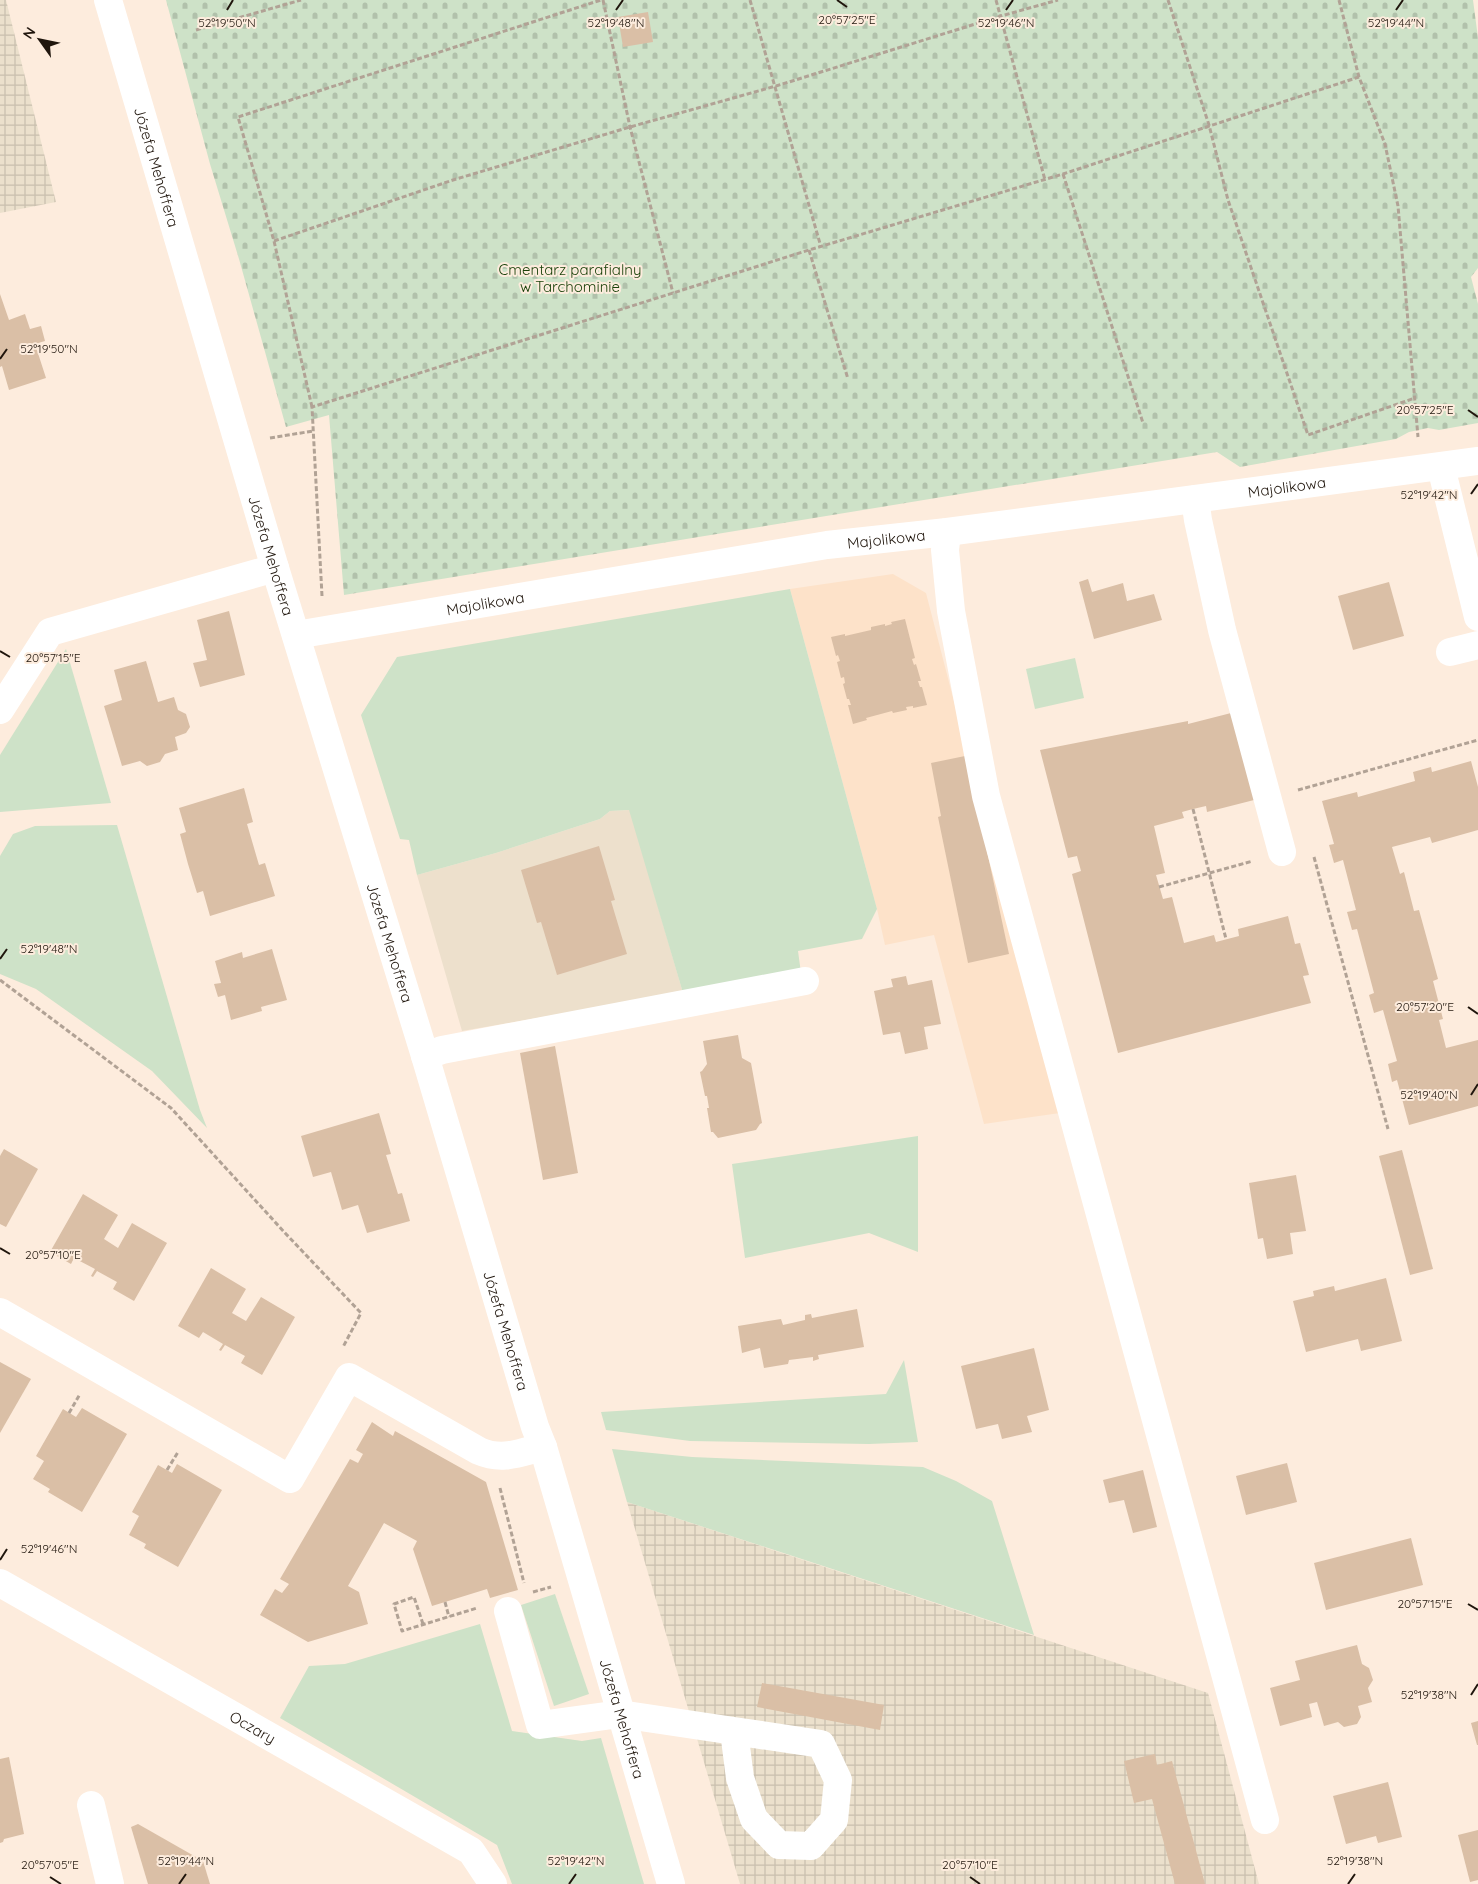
<svg xmlns="http://www.w3.org/2000/svg" width="1478" height="1884" font-family="Quicksand,sans-serif">
<defs>
<pattern id="industrial-grid" width="8" height="8" patternUnits="userSpaceOnUse" patternTransform="scale(1.25)"><rect width="8" height="8" fill="#ebe0cc"/><path d="M0 4h8M4 0v8" fill="none" stroke="#c9bfae"/></pattern>
<pattern id="cemetery-stones" width="16" height="16" patternUnits="userSpaceOnUse" patternTransform="scale(1.25)"><rect width="16" height="16" fill="#cee2c8"/><path d="M2 7V4a2 2 0 0 1 4 0v3zM10 15v-3a2 2 0 0 1 4 0v3z" fill="#b1c1ab"/></pattern>
</defs>
<rect width="100%" height="100%" fill="#fdecdd"/>
<!-- commercial -->
<path fill="#ede0cc" d="M 630,810 L 683,993 L 462,1031 L 417,875 L 496,853 L 600,819 L 610,811 Z"/>
<!-- industrial -->
<g fill="url(#industrial-grid)">
<path d="M 0,0 L 6,0 L 56,202 L 0,213 Z"/>
<path d="M 627,1502 L 1208,1693 L 1259,1884 L 740,1884 Z"/>
</g>
<!-- built -->
<path fill="#fde2c9" d="M 893,574 L 926,593 L 1060,1113 L 984,1124 L 934,935 L 885,945 L 877,909 L 790,589 Z"/>
<!-- green -->
<g fill="#cee2c8">
<path d="M 790,589 L 877,909 L 862,939 L 798,951 L 801,973 L 683,993 L 629,810 L 610,811 L 600,819 L 496,853 L 417,875 L 409,840 L 400,839 L 361,715 L 397,657 Z"/>
<path d="M 66,649 L 111,803 L 0,812 L 0,755 Z"/>
<path d="M 1075,658 L 1084,698 L 1035,709 L 1026,669 Z"/>
<path d="M 117,825 L 200,1110 L 207,1128 L 152,1071 L 36,989 L 0,974 L 0,856 L 13,834 L 35,826 Z"/>
<path d="M 918,1136 L 918,1252 L 869,1233 L 745,1258 L 732,1164 Z"/>
<path d="M 904,1360 L 918,1442 L 869,1444 L 690,1441 L 606,1430 L 601,1412 L 886,1394 Z"/>
<path d="M 612,1449 L 692,1457 L 923,1467 L 956,1481 L 992,1501 L 1034,1635 L 627,1502 Z"/>
<path d="M 555,1594 L 589,1694 L 554,1706 L 521,1605 Z"/>
<path d="M 480,1624 L 512,1731 L 582,1741 L 601,1738 L 644,1884 L 512,1884 L 497,1845 L 280,1718 L 309,1666 L 345,1664 Z"/>
</g>
<!-- cemetery -->
<path fill="url(#cemetery-stones)" d="M 166,0 L 1473,0 L 1478,38 L 1478,268 L 1471,277 L 1478,304 L 1478,423 L 1439,430 L 1428,428 L 1409,432 L 1396,439 L 1240,467 L 1217,452 L 344,595 L 329,415 L 286,427 L 239,259 L 210,164 Z"/>
<!-- building -->
<g fill="#dabfa6">
<path d="M 648,12 L 653,42 L 623,47 L 618,17 Z"/>
<path d="M 0,294 L 9,320 L 25,314 L 30,329 L 41,326 L 45,341 L 35,344 L 46,378 L 9,390 L 2,366 L 0,367 Z"/>
<path d="M 1088,579 L 1092,592 L 1123,583 L 1127,601 L 1154,594 L 1162,620 L 1094,639 L 1079,582 Z"/>
<path d="M 1389,582 L 1404,636 L 1353,650 L 1338,596 Z"/>
<path d="M 229,611 L 245,675 L 200,687 L 193,663 L 207,660 L 197,620 Z"/>
<path d="M 905,619 L 915,658 L 912,659 L 914,665 L 916,664 L 921,681 L 918,681 L 920,687 L 922,687 L 927,705 L 913,708 L 913,706 L 906,707 L 907,710 L 893,713 L 892,711 L 866,718 L 867,720 L 853,724 L 848,705 L 851,705 L 849,699 L 847,699 L 843,684 L 845,683 L 844,677 L 841,678 L 837,662 L 840,661 L 838,655 L 836,656 L 831,637 L 845,634 L 845,636 L 871,630 L 871,627 L 885,624 L 885,626 L 892,624 L 891,622 Z"/>
<path d="M 146,661 L 158,702 L 174,697 L 178,710 L 186,714 L 190,727 L 186,733 L 175,737 L 178,750 L 165,754 L 160,762 L 147,766 L 140,761 L 122,766 L 104,706 L 122,700 L 114,670 Z"/>
<path d="M 1235,712 L 1258,799 L 1207,812 L 1206,806 L 1193,809 L 1182,812 L 1184,818 L 1154,826 L 1165,873 L 1156,875 L 1163,899 L 1172,897 L 1184,943 L 1214,935 L 1216,942 L 1239,936 L 1238,929 L 1288,916 L 1295,944 L 1300,943 L 1309,975 L 1303,976 L 1311,1003 L 1118,1053 L 1072,874 L 1081,871 L 1077,856 L 1068,858 L 1040,750 L 1188,721 L 1188,724 Z"/>
<path d="M 965,756 L 978,809 L 1009,954 L 968,963 L 938,817 L 941,816 L 931,763 Z"/>
<path d="M 1471,761 L 1478,787 L 1478,830 L 1432,843 L 1430,837 L 1392,847 L 1400,874 L 1404,872 L 1414,911 L 1419,910 L 1438,979 L 1433,981 L 1443,1019 L 1439,1020 L 1446,1048 L 1478,1040 L 1478,1106 L 1409,1125 L 1397,1080 L 1392,1082 L 1388,1064 L 1397,1061 L 1383,1010 L 1374,1013 L 1369,995 L 1374,993 L 1357,929 L 1352,930 L 1347,912 L 1356,910 L 1343,860 L 1334,863 L 1329,845 L 1334,844 L 1322,801 L 1357,792 L 1358,797 L 1415,781 L 1413,772 L 1431,767 L 1432,772 Z"/>
<path d="M 244,788 L 253,822 L 247,824 L 259,865 L 265,863 L 275,896 L 210,916 L 203,891 L 197,893 L 188,864 L 180,834 L 186,832 L 179,808 Z"/>
<path d="M 599,846 L 615,900 L 611,901 L 627,954 L 557,975 L 541,922 L 537,923 L 521,870 Z"/>
<path d="M 272,949 L 287,1000 L 261,1007 L 262,1011 L 231,1020 L 225,995 L 218,997 L 214,984 L 221,983 L 215,961 L 242,952 L 243,958 Z"/>
<path d="M 906,976 L 908,985 L 932,980 L 941,1024 L 924,1027 L 928,1049 L 905,1054 L 900,1032 L 883,1035 L 874,991 L 893,987 L 891,979 Z"/>
<path d="M 738,1035 L 742,1058 L 751,1063 L 762,1123 L 760,1124 L 756,1130 L 718,1138 L 713,1132 L 711,1132 L 707,1108 L 709,1108 L 707,1096 L 705,1096 L 700,1072 L 702,1071 L 707,1064 L 703,1041 Z"/>
<path d="M 555,1046 L 578,1173 L 543,1180 L 520,1053 Z"/>
<path d="M 379,1113 L 391,1154 L 386,1155 L 398,1194 L 402,1193 L 410,1221 L 367,1233 L 358,1205 L 342,1210 L 331,1172 L 313,1177 L 301,1136 Z"/>
<path d="M 4,1149 L 38,1169 L 6,1227 L 0,1224 L 0,1156 Z"/>
<path d="M 1402,1150 L 1433,1269 L 1410,1275 L 1379,1156 Z"/>
<path d="M 1296,1175 L 1306,1231 L 1290,1233 L 1293,1254 L 1267,1259 L 1263,1238 L 1258,1239 L 1249,1183 Z"/>
<path d="M 83,1194 L 118,1215 L 104,1239 L 118,1248 L 132,1223 L 167,1243 L 134,1301 L 113,1289 L 117,1282 L 97,1271 L 93,1277 L 91,1276 L 95,1269 L 74,1258 L 71,1264 L 50,1252 Z"/>
<path d="M 211,1268 L 246,1289 L 232,1313 L 246,1321 L 261,1297 L 295,1317 L 262,1375 L 241,1363 L 245,1356 L 225,1345 L 221,1351 L 219,1350 L 223,1344 L 203,1332 L 199,1338 L 178,1326 Z"/>
<path d="M 1386,1278 L 1402,1341 L 1361,1351 L 1358,1339 L 1306,1352 L 1293,1301 L 1314,1296 L 1313,1291 L 1334,1286 L 1335,1291 Z"/>
<path d="M 857,1309 L 864,1347 L 818,1355 L 819,1359 L 813,1361 L 813,1357 L 789,1360 L 788,1364 L 764,1368 L 760,1348 L 742,1353 L 738,1326 L 781,1319 L 783,1325 L 805,1320 L 805,1315 L 811,1314 L 812,1318 Z"/>
<path d="M 1034,1348 L 1049,1410 L 1027,1416 L 1032,1432 L 1002,1439 L 998,1424 L 976,1429 L 961,1366 Z"/>
<path d="M 0,1362 L 31,1379 L 0,1433 Z"/>
<path d="M 82,1408 L 127,1434 L 82,1512 L 48,1492 L 50,1489 L 33,1479 L 44,1461 L 36,1456 L 63,1409 L 76,1417 Z"/>
<path d="M 372,1422 L 393,1436 L 395,1431 L 486,1482 L 518,1590 L 490,1598 L 487,1589 L 432,1606 L 413,1549 L 417,1541 L 384,1523 L 348,1586 L 359,1592 L 368,1624 L 308,1642 L 260,1615 L 275,1589 L 282,1593 L 289,1584 L 280,1579 L 350,1459 L 358,1463 L 363,1454 L 356,1450 Z"/>
<path d="M 1287,1463 L 1297,1502 L 1246,1515 L 1236,1476 Z"/>
<path d="M 177,1464 L 222,1490 L 178,1567 L 144,1548 L 146,1544 L 129,1535 L 139,1516 L 132,1512 L 158,1465 L 172,1473 Z"/>
<path d="M 1143,1470 L 1157,1527 L 1133,1533 L 1124,1500 L 1109,1503 L 1103,1480 Z"/>
<path d="M 1411,1538 L 1423,1585 L 1326,1610 L 1314,1563 Z"/>
<path d="M 1357,1645 L 1362,1664 L 1369,1668 L 1373,1680 L 1368,1688 L 1372,1702 L 1358,1706 L 1361,1717 L 1357,1724 L 1344,1727 L 1338,1722 L 1324,1726 L 1317,1702 L 1309,1704 L 1312,1717 L 1280,1726 L 1270,1688 L 1300,1680 L 1295,1661 Z"/>
<path d="M 762,1683 L 884,1705 L 880,1730 L 757,1707 Z"/>
<path d="M 1478,1721 L 1478,1745 L 1477,1745 L 1471,1723 Z"/>
<path d="M 1155,1754 L 1157,1765 L 1172,1761 L 1205,1884 L 1175,1884 L 1152,1799 L 1134,1803 L 1124,1761 Z"/>
<path d="M 9,1757 L 24,1834 L 4,1839 L 3,1842 L 0,1843 L 0,1759 Z"/>
<path d="M 1388,1782 L 1402,1837 L 1378,1843 L 1376,1836 L 1346,1844 L 1333,1796 Z"/>
<path d="M 138,1824 L 203,1861 L 210,1884 L 148,1884 L 131,1827 Z"/>
<path d="M 1478,1830 L 1478,1880 L 1470,1882 L 1458,1835 Z"/>
</g>
<g fill="none" stroke-linecap="round" stroke-linejoin="round">
<!-- path -->
<g stroke="#b1a295" stroke-width="3" stroke-dasharray="5 2.5" stroke-linecap="butt">
<path d="M 603,0 L 630,127 L 673,293"/>
<path d="M 750,0 L 821,247"/>
<path d="M 996,0 L 1045,180"/>
<path d="M 1168,0 L 1209,125 L 1228,200 L 1308,435 L 1415,398"/>
<path d="M 1339,0 L 1359,77 L 1385,144 L 1398,206 L 1418,437"/>
<path d="M 196,30 L 301,0"/>
<path d="M 1063,174 L 1143,423"/>
<path d="M 274,241 L 453,180 L 630,127 L 776,86 L 1001,16 L 1058,0"/>
<path d="M 809,250 L 848,379"/>
<path d="M 312,407 L 274,241 L 238,117 L 601,0"/>
<path d="M 270,438 L 313,431"/>
<path d="M 322,596 L 312,407 L 809,250 L 1063,174 L 1359,77"/>
<path d="M 1298,790 L 1478,740"/>
<path d="M 1193,809 L 1226,939"/>
<path d="M 1314,857 L 1388,1129"/>
<path d="M 1159,887 L 1253,861"/>
<path d="M 0,980 L 171,1108 L 286,1234 L 361,1313 L 343,1347"/>
<path d="M 69,1413 L 80,1394"/>
<path d="M 167,1470 L 178,1452"/>
<path d="M 500,1488 L 524,1583"/>
<path d="M 533,1592 L 551,1587"/>
<path d="M 445,1602 L 449,1617"/>
<path d="M 423,1624 L 414,1597 L 394,1604 L 402,1631 L 477,1608"/>
</g>
<!-- minor -->
<g stroke="#fff" stroke-width="28">
<path id="s1" d="M 108,0 L 275,568 L 425,1056 L 535,1427 L 543,1447 L 671,1884"/>
<path d="M 1441,467 L 1478,617"/>
<path d="M 1195,499 L 1198,520 L 1222,630 L 1282,852"/>
<path d="M 947,532 L 945,550 L 951,611 L 986,796 L 1265,1820"/>
<path id="s2" d="M 296,635 L 827,545 L 947,532 L 1478,461"/>
<path d="M 1450,652 L 1478,645"/>
<path d="M 0,710 L 50,632 L 275,568"/>
<path d="M 425,1056 L 442,1050 L 805,981"/>
<path d="M 0,1312 L 290,1479 L 349,1377 L 479,1451 C 502,1461 519,1453 543,1447"/>
<path id="s3" d="M 0,1583 L 471,1851 L 493,1884"/>
<path d="M 508,1611 L 540,1725 L 620,1714 L 734,1731 L 740,1778 L 754,1819 L 779,1845 L 811,1846 L 834,1820 L 838,1780 L 821,1744 L 734,1731"/>
<path d="M 91,1805 L 110,1884"/>
</g>
</g>
<!-- ticks -->
<path fill="none" stroke="#20160d" stroke-width="2" d="M 837,0 L 847,7M 227,10 L 233,0M 616,10 L 623,0M 1006,10 L 1013,0M 1396,10 L 1403,0M 0,359 L 7,349M 1468,410 L 1478,417M 1471,494 L 1478,484M 0,651 L 10,657M 0,959 L 7,949M 1468,1007 L 1478,1014M 1471,1095 L 1478,1084M 0,1248 L 10,1254M 0,1560 L 7,1549M 1468,1604 L 1478,1610M 1471,1695 L 1478,1684M 50,1877 L 61,1884M 970,1877 L 980,1884M 179,1884 L 186,1874M 569,1884 L 576,1874M 1348,1884 L 1355,1874"/>
<g text-anchor="middle" dominant-baseline="central" stroke-width="4" stroke-linejoin="round" paint-order="stroke">
<!-- street labels -->
<g font-size="15" fill="#20160d" stroke="#fdecdd">
<text stroke="none"><textPath href="#s1" startOffset="174">Józefa Mehoffera</textPath></text>
<text stroke="none"><textPath href="#s2" startOffset="1002">Majolikowa</textPath></text>
<text stroke="none"><textPath href="#s2" startOffset="598">Majolikowa</textPath></text>
<text stroke="none"><textPath href="#s1" startOffset="579">Józefa Mehoffera</textPath></text>
<text stroke="none"><textPath href="#s2" startOffset="192">Majolikowa</textPath></text>
<text stroke="none"><textPath href="#s1" startOffset="984">Józefa Mehoffera</textPath></text>
<text stroke="none"><textPath href="#s1" startOffset="1389">Józefa Mehoffera</textPath></text>
<text stroke="none"><textPath href="#s1" startOffset="1794">Józefa Mehoffera</textPath></text>
<text stroke="none"><textPath href="#s3" startOffset="291">Oczary</textPath></text>
</g>
<!-- park labels -->
<g font-size="15" fill="#1b430b" stroke="#fdecdd">
<text x="570" y="269">Cmentarz parafialny<tspan x="570" dy="17">w Tarchominie</tspan></text>
</g>
</g>
<g font-size="12" text-anchor="middle" fill="#20160d" stroke="#fdecdd" stroke-width="4" stroke-linejoin="round" paint-order="stroke">
<text x="847" y="24">20°57'25"E</text>
<text x="227" y="27">52°19'50"N</text>
<text x="616" y="27">52°19'48"N</text>
<text x="1006" y="27">52°19'46"N</text>
<text x="1396" y="27">52°19'44"N</text>
<text x="49" y="353">52°19'50"N</text>
<text x="1425" y="414">20°57'25"E</text>
<text x="1429" y="499">52°19'42"N</text>
<text x="53" y="662">20°57'15"E</text>
<text x="49" y="953">52°19'48"N</text>
<text x="1425" y="1011">20°57'20"E</text>
<text x="1429" y="1099">52°19'40"N</text>
<text x="53" y="1259">20°57'10"E</text>
<text x="49" y="1553">52°19'46"N</text>
<text x="1425" y="1608">20°57'15"E</text>
<text x="1429" y="1699">52°19'38"N</text>
<text x="186" y="1865">52°19'44"N</text>
<text x="576" y="1865">52°19'42"N</text>
<text x="1355" y="1865">52°19'38"N</text>
<text x="50" y="1869">20°57'05"E</text>
<text x="970" y="1869">20°57'10"E</text>
</g>
<!-- north arrow -->
<g transform="translate(40 40) rotate(303)" stroke="#fdecdd" stroke-width="4" paint-order="stroke">
<path d="M0-4L9 19L0 12L-9 19Z" fill="#20160d"/>
<text y="-8" font-size="14" font-weight="bold" text-anchor="middle" fill="#20160d">N</text>
</g>
</svg>
